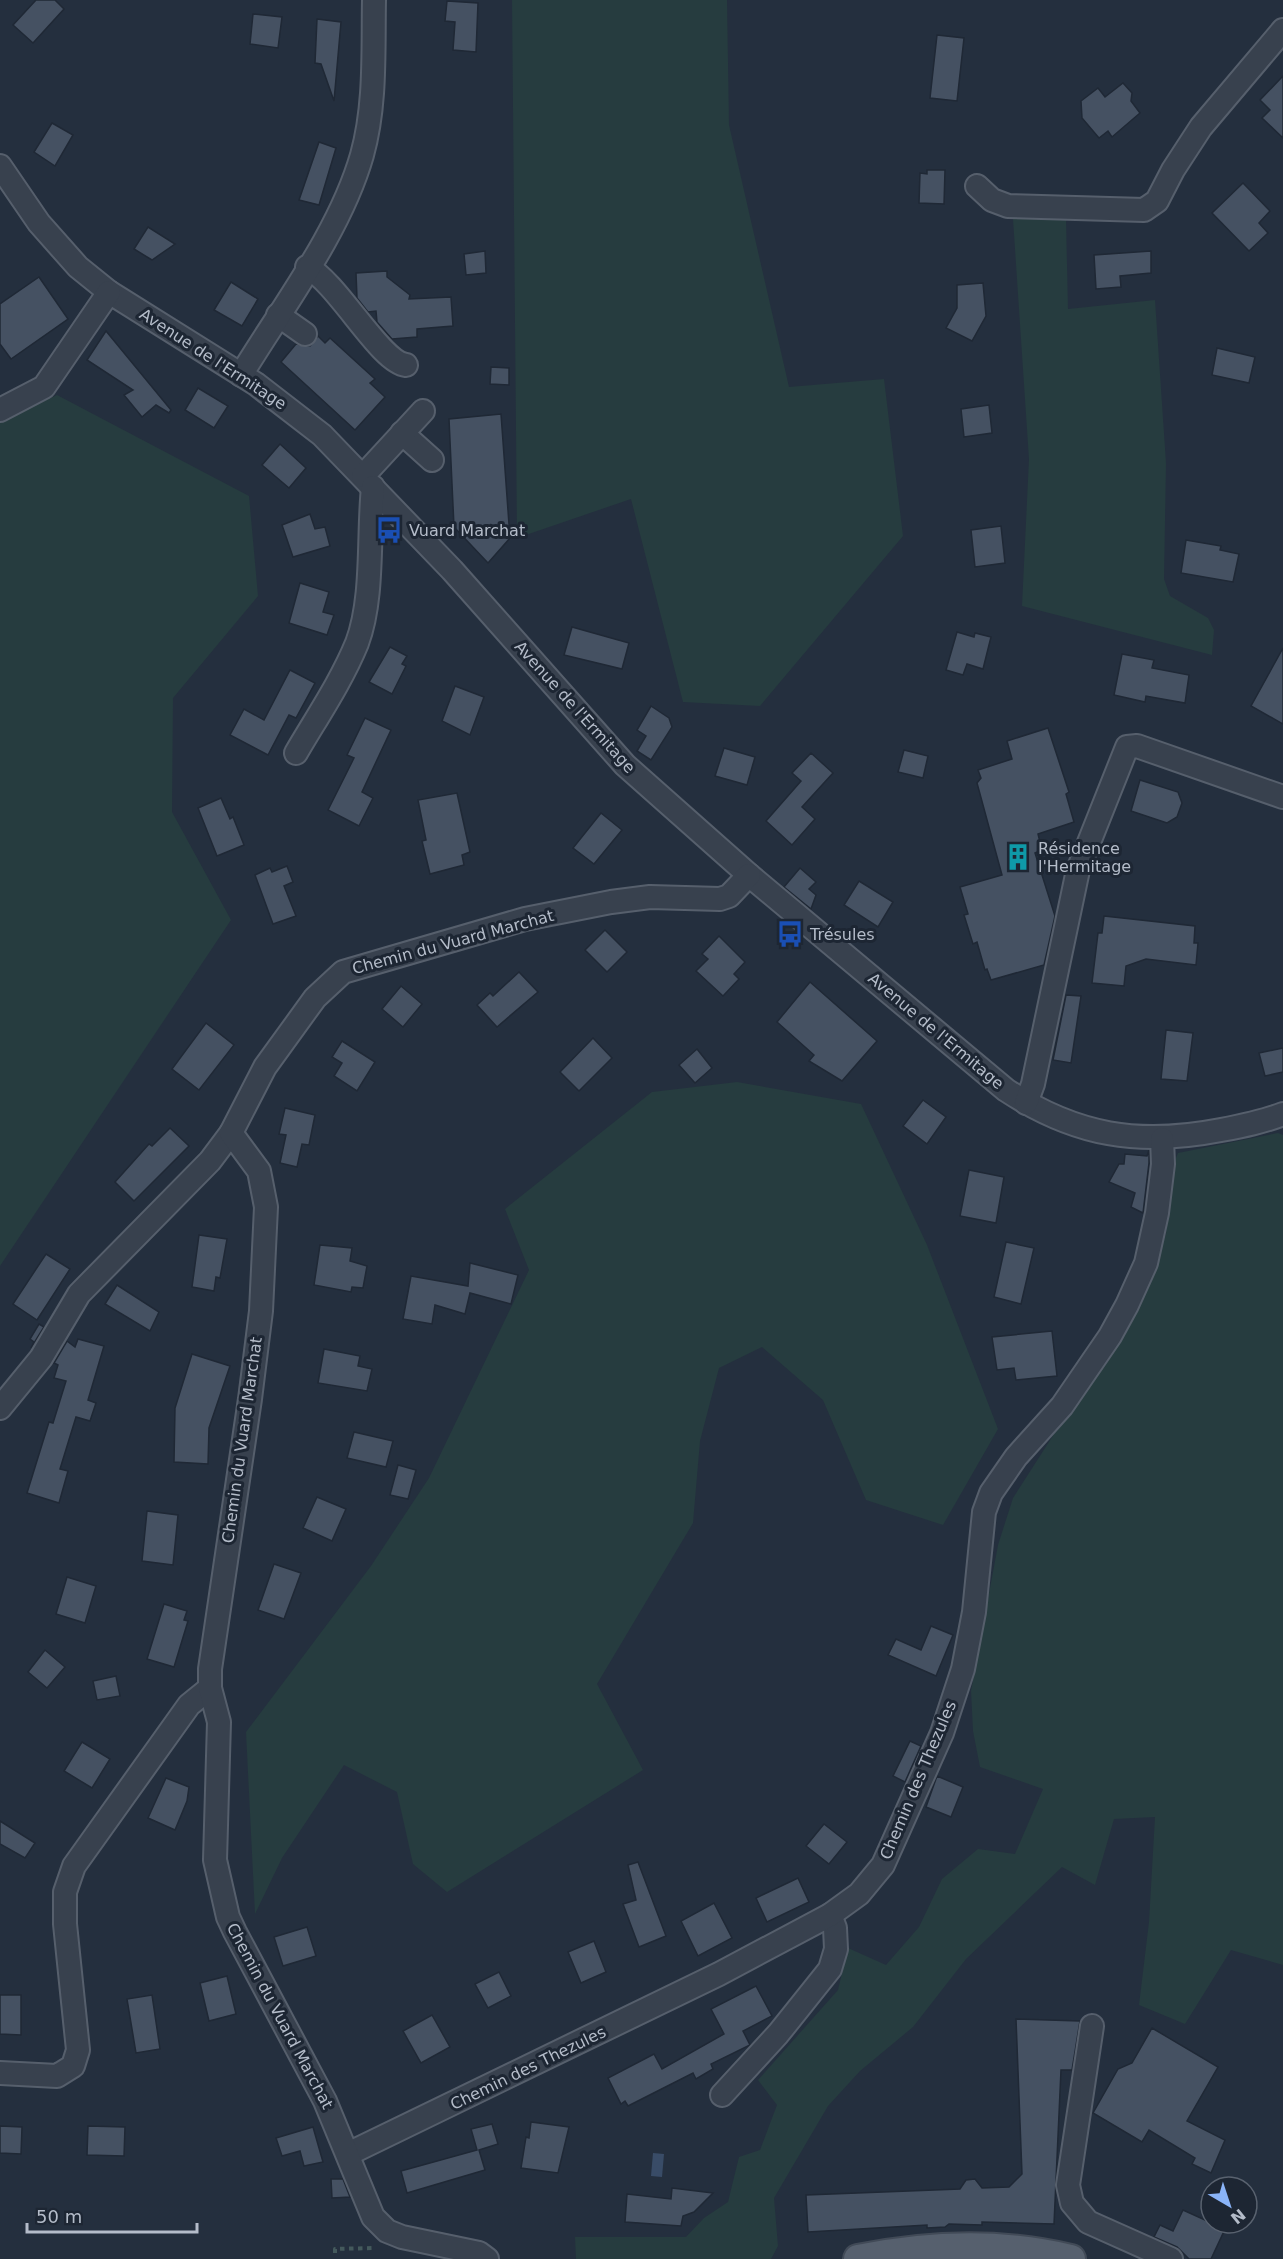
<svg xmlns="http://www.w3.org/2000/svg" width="1283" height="2259" font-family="'DejaVu Sans',sans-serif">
<rect width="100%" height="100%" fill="#242f3e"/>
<!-- green -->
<g fill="#263c3f">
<path d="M 512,0 L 727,0 L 729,125 L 789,387 L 884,379 L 903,536 L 760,706 L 683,702 L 631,499 L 517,538 Z"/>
<path d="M 1013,219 L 1066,219 L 1068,309 L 1155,300 L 1166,463 L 1164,579 L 1170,596 L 1208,618 L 1214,630 L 1212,655 L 1022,606 L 1029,459 Z"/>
<path d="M 57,395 L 249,496 L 258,596 L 173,698 L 172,812 L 231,920 L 0,1266 L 0,422 Z"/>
<path d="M 737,1082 L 861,1104 L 927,1245 L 998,1429 L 943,1525 L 866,1500 L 823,1400 L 762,1347 L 719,1368 L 700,1441 L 693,1523 L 597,1684 L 643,1770 L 447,1892 L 413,1864 L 397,1792 L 344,1765 L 282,1858 L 255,1914 L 246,1732 L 371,1566 L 429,1478 L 529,1270 L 505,1209 L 652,1092 Z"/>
<path d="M 1278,1133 L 1283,1135 L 1283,1965 L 1231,1950 L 1185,2024 L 1139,2005 L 1149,1922 L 1155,1817 L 1114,1819 L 1095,1885 L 1062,1867 L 966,1959 L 913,2027 L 860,2071 L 828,2106 L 774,2198 L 778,2246 L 771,2259 L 576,2259 L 575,2237 L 686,2237 L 704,2218 L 728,2202 L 739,2157 L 760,2150 L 777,2105 L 758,2080 L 838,1990 L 848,1948 L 886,1965 L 919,1927 L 942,1879 L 978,1849 L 1015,1854 L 1043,1789 L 980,1767 L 973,1731 L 971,1691 L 998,1545 L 1013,1498 L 1144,1294 L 1166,1234 L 1171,1170 L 1178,1153 Z"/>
</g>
<!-- water -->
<path fill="#394c67" d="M 653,2153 L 664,2154 L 662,2177 L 651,2176 Z"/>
<!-- building -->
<g fill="#455162" stroke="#1f2835" stroke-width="1.5">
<path d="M 36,0 L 55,0 L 64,9 L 33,43 L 13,25 Z"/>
<path d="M 447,1 L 478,3 L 476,52 L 453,50 L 455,22 L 445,21 Z"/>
<path d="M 253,14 L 282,17 L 278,48 L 250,44 Z"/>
<path d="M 317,19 L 341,22 L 334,101 L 321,64 L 315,63 Z"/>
<path d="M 937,35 L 964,38 L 957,101 L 930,98 Z"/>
<path d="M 1283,76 L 1283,138 L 1262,118 L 1270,110 L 1260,100 Z"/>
<path d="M 1123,83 L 1132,93 L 1131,101 L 1140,113 L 1112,137 L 1108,131 L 1099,138 L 1082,118 L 1081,101 L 1098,88 L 1105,97 Z"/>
<path d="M 52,123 L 73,135 L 55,166 L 34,152 Z"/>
<path d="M 319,142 L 336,148 L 319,205 L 299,200 Z"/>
<path d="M 927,170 L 945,170 L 944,204 L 919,203 L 920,173 L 927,174 Z"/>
<path d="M 1243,183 L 1270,211 L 1259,223 L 1268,233 L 1249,251 L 1212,213 Z"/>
<path d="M 148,227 L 175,244 L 152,260 L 134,249 Z"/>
<path d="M 485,251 L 486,273 L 466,275 L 464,254 Z"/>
<path d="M 1151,251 L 1151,273 L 1120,276 L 1121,287 L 1096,289 L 1094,255 Z"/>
<path d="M 387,271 L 387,277 L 410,295 L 409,299 L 451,297 L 453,326 L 417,329 L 417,337 L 392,339 L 377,322 L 376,311 L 368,312 L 357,298 L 356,273 Z"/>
<path d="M 39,277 L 68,319 L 11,359 L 0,344 L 0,304 Z"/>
<path d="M 231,282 L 258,299 L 242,326 L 214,310 Z"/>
<path d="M 983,283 L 986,316 L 972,341 L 946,328 L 957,308 L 957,285 Z"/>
<path d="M 106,331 L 171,410 L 169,413 L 156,405 L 142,417 L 124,395 L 133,390 L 87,360 Z"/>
<path d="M 318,336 L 325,343 L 330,338 L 375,379 L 370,383 L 385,397 L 355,430 L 281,362 L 296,344 L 310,346 Z"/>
<path d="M 1217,348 L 1255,357 L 1249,383 L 1212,375 Z"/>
<path d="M 491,367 L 509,368 L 509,385 L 490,384 Z"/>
<path d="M 198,388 L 228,406 L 214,428 L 185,410 Z"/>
<path d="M 989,405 L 992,433 L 964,437 L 961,409 Z"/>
<path d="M 501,414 L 510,538 L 488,563 L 454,527 L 449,419 Z"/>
<path d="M 280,444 L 306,468 L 289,488 L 262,465 Z"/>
<path d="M 310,514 L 315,529 L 325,527 L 330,546 L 293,557 L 282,525 Z"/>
<path d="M 1001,526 L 1005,563 L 975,567 L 971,530 Z"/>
<path d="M 1186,540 L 1221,546 L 1220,550 L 1239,554 L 1233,582 L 1181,573 Z"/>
<path d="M 300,583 L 329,592 L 323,612 L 334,615 L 327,635 L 289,623 Z"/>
<path d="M 572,627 L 629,643 L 622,669 L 564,655 Z"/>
<path d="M 957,632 L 974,637 L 975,633 L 991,637 L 983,669 L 967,664 L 963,675 L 946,670 Z"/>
<path d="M 390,647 L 407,656 L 402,664 L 406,666 L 392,694 L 369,682 Z"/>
<path d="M 1283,648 L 1283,724 L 1251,706 Z"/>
<path d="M 1122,654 L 1154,660 L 1152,668 L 1189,675 L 1185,703 L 1146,696 L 1145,702 L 1114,695 Z"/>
<path d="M 290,670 L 315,683 L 296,718 L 289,715 L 268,755 L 230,735 L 244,709 L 264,720 Z"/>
<path d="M 455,686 L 484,697 L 470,735 L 442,721 Z"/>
<path d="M 651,706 L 669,718 L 672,727 L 651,760 L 637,751 L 646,736 L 637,730 Z"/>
<path d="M 365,718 L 391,730 L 362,792 L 373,798 L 359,826 L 328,810 L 354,758 L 347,755 Z"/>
<path d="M 1048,728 L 1069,792 L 1066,794 L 1074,822 L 1038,834 L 1042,850 L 1035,853 L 1055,916 L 1044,965 L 991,980 L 987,969 L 985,970 L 977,942 L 973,944 L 964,915 L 968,914 L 960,887 L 1002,875 L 977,783 L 981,778 L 978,770 L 1012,759 L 1007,741 Z"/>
<path d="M 724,748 L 755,757 L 747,785 L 715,776 Z"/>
<path d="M 904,750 L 928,756 L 923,778 L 898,772 Z"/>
<path d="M 811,753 L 833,773 L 802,807 L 815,819 L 792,845 L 766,821 L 801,781 L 792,773 Z"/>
<path d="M 1140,780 L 1178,792 L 1182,803 L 1177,817 L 1167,823 L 1131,811 Z"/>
<path d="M 457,793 L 470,852 L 462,855 L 464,865 L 430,874 L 422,841 L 426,840 L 418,800 Z"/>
<path d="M 221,798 L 230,819 L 233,817 L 244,845 L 217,856 L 198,808 Z"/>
<path d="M 601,813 L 622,830 L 594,864 L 573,848 Z"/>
<path d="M 287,866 L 293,882 L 284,886 L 296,916 L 273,924 L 255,875 L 270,868 L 272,872 Z"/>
<path d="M 800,868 L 816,882 L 809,889 L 816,895 L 811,909 L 784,887 Z"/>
<path d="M 859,881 L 893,902 L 878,927 L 844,905 Z"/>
<path d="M 1104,916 L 1195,926 L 1194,943 L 1198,943 L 1196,965 L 1146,959 L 1126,966 L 1124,986 L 1092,983 L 1098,933 L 1102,933 Z"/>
<path d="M 605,930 L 627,952 L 607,972 L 585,950 Z"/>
<path d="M 719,936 L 745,962 L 734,974 L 739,979 L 723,996 L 696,971 L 708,959 L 702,954 Z"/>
<path d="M 519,972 L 538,992 L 497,1027 L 477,1005 L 490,993 L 493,996 Z"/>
<path d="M 810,982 L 877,1041 L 842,1081 L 809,1061 L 814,1055 L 777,1022 Z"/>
<path d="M 401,986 L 422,1004 L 403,1027 L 382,1009 Z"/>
<path d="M 1066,995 L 1081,996 L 1071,1063 L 1053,1060 Z"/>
<path d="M 206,1023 L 234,1045 L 199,1090 L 172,1069 Z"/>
<path d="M 1166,1030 L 1193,1033 L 1187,1081 L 1161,1079 Z"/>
<path d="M 593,1038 L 612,1058 L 579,1091 L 560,1072 Z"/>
<path d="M 342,1041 L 375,1062 L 357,1091 L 334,1076 L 342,1063 L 332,1057 Z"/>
<path d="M 1283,1048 L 1283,1072 L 1265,1076 L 1259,1053 Z"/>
<path d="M 697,1049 L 712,1068 L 695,1083 L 679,1065 Z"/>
<path d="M 923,1100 L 946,1117 L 927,1144 L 903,1126 Z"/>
<path d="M 285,1108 L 315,1115 L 309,1145 L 302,1144 L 297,1167 L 280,1163 L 286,1135 L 279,1134 Z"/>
<path d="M 170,1128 L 189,1146 L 134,1201 L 115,1182 L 149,1144 L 152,1146 Z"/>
<path d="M 1149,1150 L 1149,1163 L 1143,1213 L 1131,1207 L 1135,1193 L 1109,1182 L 1119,1164 L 1124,1164 L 1125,1154 L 1147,1156 Z"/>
<path d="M 969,1170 L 1004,1177 L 996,1223 L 960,1216 Z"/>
<path d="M 199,1235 L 227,1239 L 220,1278 L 216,1277 L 214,1291 L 192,1287 Z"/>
<path d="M 1006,1242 L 1034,1248 L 1021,1304 L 994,1297 Z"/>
<path d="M 320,1245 L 352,1248 L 350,1261 L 367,1266 L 363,1288 L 352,1287 L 351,1292 L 314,1285 Z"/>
<path d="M 46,1254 L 70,1269 L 37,1320 L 13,1304 Z"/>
<path d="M 470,1263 L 518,1275 L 511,1304 L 470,1293 L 465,1314 L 435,1305 L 432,1324 L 403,1319 L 411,1276 L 468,1286 Z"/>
<path d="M 117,1285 L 159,1312 L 150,1331 L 105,1304 Z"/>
<path d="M 39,1324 L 44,1327 L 31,1348 L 34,1342 L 30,1339 Z"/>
<path d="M 1052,1331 L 1057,1376 L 1016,1380 L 1014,1368 L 997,1370 L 992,1337 Z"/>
<path d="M 78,1339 L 104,1346 L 88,1400 L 96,1403 L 90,1421 L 76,1417 L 60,1469 L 68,1471 L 59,1503 L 27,1493 L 49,1422 L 53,1423 L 66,1381 L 54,1378 L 58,1365 L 54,1363 L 67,1341 L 75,1347 Z"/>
<path d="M 324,1349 L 360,1356 L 358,1366 L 372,1369 L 367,1391 L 318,1383 Z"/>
<path d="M 192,1354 L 230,1366 L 209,1428 L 208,1464 L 174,1462 L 175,1408 Z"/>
<path d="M 354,1432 L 393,1441 L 386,1467 L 347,1458 Z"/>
<path d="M 398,1465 L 416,1470 L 408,1499 L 390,1495 Z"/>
<path d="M 317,1497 L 346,1509 L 332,1541 L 303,1528 Z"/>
<path d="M 147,1511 L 178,1515 L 173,1565 L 142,1561 Z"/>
<path d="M 274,1564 L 301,1573 L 284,1619 L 258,1610 Z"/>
<path d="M 67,1577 L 96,1586 L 85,1623 L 56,1614 Z"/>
<path d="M 164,1604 L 187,1611 L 184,1620 L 188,1621 L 174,1667 L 147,1659 Z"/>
<path d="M 931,1626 L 953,1635 L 936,1676 L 888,1655 L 896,1639 L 921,1650 Z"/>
<path d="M 45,1650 L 65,1667 L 47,1688 L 28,1672 Z"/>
<path d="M 116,1676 L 120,1696 L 97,1700 L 93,1681 Z"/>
<path d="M 910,1741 L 921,1746 L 905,1782 L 893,1776 Z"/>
<path d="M 82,1742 L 110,1759 L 92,1788 L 64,1771 Z"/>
<path d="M 937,1776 L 963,1787 L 951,1817 L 926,1807 Z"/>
<path d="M 166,1778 L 189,1787 L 187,1801 L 175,1830 L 148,1818 Z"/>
<path d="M 0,1821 L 35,1843 L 25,1858 L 0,1844 Z"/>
<path d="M 824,1824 L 847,1842 L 829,1864 L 806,1846 Z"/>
<path d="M 638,1862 L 666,1936 L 639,1947 L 623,1904 L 636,1900 L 628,1865 Z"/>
<path d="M 798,1878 L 809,1902 L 767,1922 L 756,1898 Z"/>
<path d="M 714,1903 L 732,1938 L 698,1956 L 681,1921 Z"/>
<path d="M 307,1927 L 316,1956 L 283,1966 L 274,1937 Z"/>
<path d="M 594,1941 L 606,1972 L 581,1983 L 568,1952 Z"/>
<path d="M 499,1972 L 511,1996 L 488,2008 L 475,1984 Z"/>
<path d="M 227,1976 L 236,2014 L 209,2021 L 200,1983 Z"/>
<path d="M 756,1986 L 772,2016 L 743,2031 L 750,2045 L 711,2064 L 713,2069 L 696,2079 L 693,2073 L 628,2106 L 625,2101 L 621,2104 L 608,2078 L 654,2054 L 662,2069 L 724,2034 L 711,2009 Z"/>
<path d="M 0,1995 L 21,1995 L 21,2035 L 0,2034 Z"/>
<path d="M 152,1995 L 160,2049 L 136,2053 L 127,1999 Z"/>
<path d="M 432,2015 L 450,2047 L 421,2063 L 403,2031 Z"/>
<path d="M 1016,2019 L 1080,2021 L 1072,2070 L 1061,2070 L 1054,2224 L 982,2222 L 982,2225 L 949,2224 L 945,2227 L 927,2228 L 927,2225 L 808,2232 L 806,2195 L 960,2189 L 966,2180 L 975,2179 L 982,2188 L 1009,2187 L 1022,2174 Z"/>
<path d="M 1152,2028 L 1218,2067 L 1187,2121 L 1225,2140 L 1211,2173 L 1192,2164 L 1195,2158 L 1149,2130 L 1142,2142 L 1093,2113 L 1118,2069 L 1132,2063 Z"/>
<path d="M 531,2122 L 569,2127 L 558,2173 L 521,2168 L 526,2137 L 529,2138 Z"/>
<path d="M 492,2124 L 498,2144 L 479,2150 L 485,2170 L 407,2193 L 401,2171 L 477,2150 L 471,2129 Z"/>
<path d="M 0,2126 L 22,2127 L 21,2154 L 0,2153 Z"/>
<path d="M 88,2126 L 125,2127 L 124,2156 L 87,2155 Z"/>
<path d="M 313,2127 L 323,2162 L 304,2166 L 300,2151 L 282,2156 L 276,2138 Z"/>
<path d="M 331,2179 L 343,2179 L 350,2197 L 332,2198 Z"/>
<path d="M 672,2188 L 713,2193 L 694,2212 L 683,2216 L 681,2226 L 625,2222 L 627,2194 L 671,2199 Z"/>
<path d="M 1183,2210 L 1225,2229 L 1211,2259 L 1189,2259 L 1177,2247 L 1154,2237 L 1160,2225 L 1173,2231 Z"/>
</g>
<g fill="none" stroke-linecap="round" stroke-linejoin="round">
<defs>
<g id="minor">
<path d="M 0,166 L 39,223 L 78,267 L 109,292 L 256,384 L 322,435 L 452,570 L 625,765 L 749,875 L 1006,1090 C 1076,1136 1139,1146 1221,1130 C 1242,1126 1263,1122 1283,1114"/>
<path d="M 977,186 L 992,200 L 1008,206 L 1144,210 L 1157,201 L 1173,170 L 1201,127 L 1283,30"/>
<path d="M 307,267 C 338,283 380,362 406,365"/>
<path d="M 278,315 L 305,334"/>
<path d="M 241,375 C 283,306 340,232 362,155 C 376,105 373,51 374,0"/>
<path d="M 0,410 L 44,387 L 109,292"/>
<path d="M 402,433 L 432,460"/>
<path d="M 363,476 L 423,411"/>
<path d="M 296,753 C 317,717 341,682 357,643 C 374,598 368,535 373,487"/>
<path d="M 1026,1103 L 1033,1084 L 1078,870 L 1127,747 L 1137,746 L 1283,797"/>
<path d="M 0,1408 L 41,1358 L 79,1294 L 210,1161 L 231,1133"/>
<path d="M 1092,2026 L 1068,2185 L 1072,2203 L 1088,2222 L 1171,2259"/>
<path d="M 0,2073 L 57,2076 L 73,2066 L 78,2050 L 65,1924 L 65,1892 L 74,1866 L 189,1705 L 210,1688"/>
<path d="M 722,2095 L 778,2034 L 830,1969 L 836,1949 L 835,1928 L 830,1915"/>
<path d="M 348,2154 L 719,1974 L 830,1915 L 859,1894 L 883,1865 L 942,1733 L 963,1669 L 974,1612 L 984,1512 L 991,1493 L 1016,1457 L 1062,1406 L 1110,1336 L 1127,1305 L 1146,1263 L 1157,1213 L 1163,1164 L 1162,1139"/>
<path d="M 487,2259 L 479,2253 L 402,2237 L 387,2231 L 373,2217 L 325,2101 L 235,1932 L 228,1917 L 215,1860 L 219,1722 L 210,1688 L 210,1669 L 250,1399 L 261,1311 L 266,1207 L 259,1171 L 231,1133 L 265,1067 L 315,998 L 343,972 L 525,919 L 611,902 L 650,897 L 720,899 L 729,896 L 749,875"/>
</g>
<path id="major" d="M 858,2259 C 927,2245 1001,2242 1071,2259"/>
</defs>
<!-- minor casing -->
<use href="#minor" stroke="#565f6c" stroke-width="26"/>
<!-- major casing -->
<use href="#major" stroke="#414a57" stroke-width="32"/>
<!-- path -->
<path stroke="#44595c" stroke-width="4" stroke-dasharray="4.5 4.5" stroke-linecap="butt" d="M 335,2253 L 335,2249 L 372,2248"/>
<!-- minor -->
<use href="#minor" stroke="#38414e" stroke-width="22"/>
<!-- major -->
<use href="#major" stroke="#56606e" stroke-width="28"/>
</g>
<!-- icons -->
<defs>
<symbol id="bus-bare" viewBox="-9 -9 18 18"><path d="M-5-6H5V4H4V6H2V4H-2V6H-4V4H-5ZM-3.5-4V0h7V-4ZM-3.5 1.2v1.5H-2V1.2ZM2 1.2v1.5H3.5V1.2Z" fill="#1a4fb4" stroke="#1d2633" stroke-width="2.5" paint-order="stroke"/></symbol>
<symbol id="building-bare" viewBox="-9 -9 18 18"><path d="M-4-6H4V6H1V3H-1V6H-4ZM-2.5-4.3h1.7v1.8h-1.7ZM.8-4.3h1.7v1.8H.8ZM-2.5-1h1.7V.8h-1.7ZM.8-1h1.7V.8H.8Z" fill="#0f9aa8" stroke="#1d2633" stroke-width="2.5" paint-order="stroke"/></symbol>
</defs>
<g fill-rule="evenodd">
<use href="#bus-bare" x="370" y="511" width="38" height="38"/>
<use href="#building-bare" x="999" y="838" width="38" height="38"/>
<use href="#bus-bare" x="771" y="915" width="38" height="38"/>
</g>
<g text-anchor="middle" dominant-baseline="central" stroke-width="6" stroke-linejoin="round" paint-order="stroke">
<!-- street labels -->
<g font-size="16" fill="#b4bcc9" stroke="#1d2633">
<text transform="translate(213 359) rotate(33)">Avenue de l'Ermitage</text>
<text transform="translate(575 707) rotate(48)">Avenue de l'Ermitage</text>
<text transform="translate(453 942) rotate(-15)">Chemin du Vuard Marchat</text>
<text transform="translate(936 1031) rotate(40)">Avenue de l'Ermitage</text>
<text transform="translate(242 1440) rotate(-82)">Chemin du Vuard Marchat</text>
<text transform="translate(918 1780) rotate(-67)">Chemin des Thezules</text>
<text transform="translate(280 2016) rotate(62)">Chemin du Vuard Marchat</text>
<text transform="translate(528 2068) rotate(-26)">Chemin des Thezules</text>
</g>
<!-- poi labels -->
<g font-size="16" fill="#b4bcc9" stroke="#1d2633" text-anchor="start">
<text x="409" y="530">Vuard Marchat</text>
<text x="1038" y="848">Résidence<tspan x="1038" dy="18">l'Hermitage</tspan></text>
<text x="810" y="934">Trésules</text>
</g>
</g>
<!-- north arrow -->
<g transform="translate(1229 2205) rotate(141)"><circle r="28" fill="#1d2633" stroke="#59626f" stroke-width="1.5"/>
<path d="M0-4.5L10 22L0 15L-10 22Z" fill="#8ab4f8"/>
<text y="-9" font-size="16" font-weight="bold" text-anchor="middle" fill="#b4bcc9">N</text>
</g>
<!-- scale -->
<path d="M27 2223v9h170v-9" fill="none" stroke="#b4bcc9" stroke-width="3"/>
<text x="36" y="2223" font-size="18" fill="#b4bcc9" stroke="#1d2633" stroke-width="4.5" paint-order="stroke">50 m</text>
</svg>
